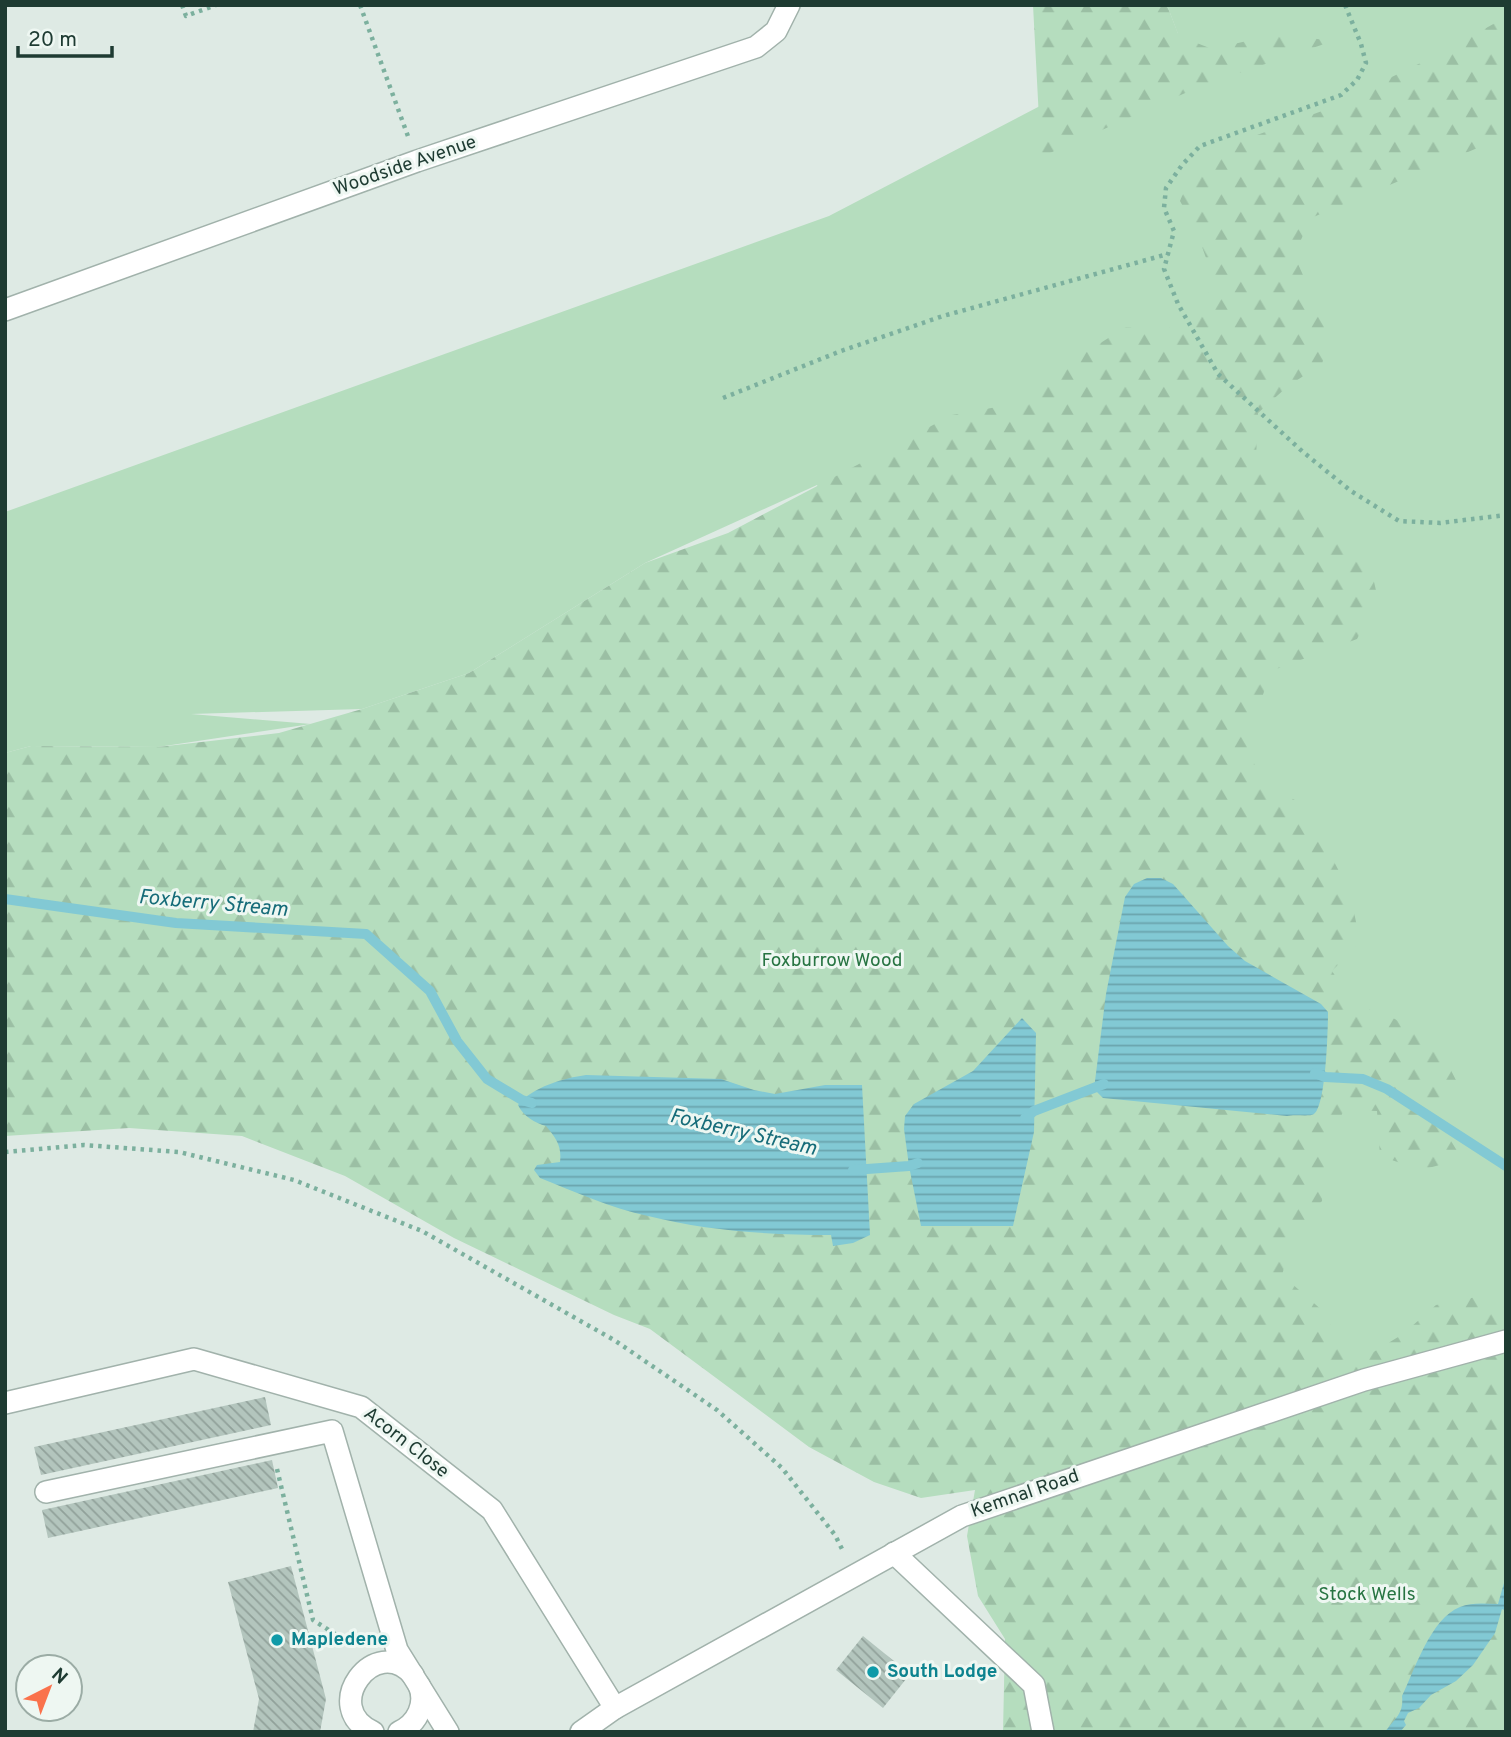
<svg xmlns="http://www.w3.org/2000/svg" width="1511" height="1737" font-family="Overpass,sans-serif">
<defs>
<pattern id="forest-firs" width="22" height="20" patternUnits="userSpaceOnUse" patternTransform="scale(1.75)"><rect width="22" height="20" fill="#b5ddbe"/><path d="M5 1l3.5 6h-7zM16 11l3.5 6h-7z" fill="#9bbfa4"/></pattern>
<pattern id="water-rules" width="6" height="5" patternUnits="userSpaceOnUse" patternTransform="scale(1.75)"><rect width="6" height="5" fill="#82c9d4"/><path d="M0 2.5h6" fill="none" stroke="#6aa4ad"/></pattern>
<pattern id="building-back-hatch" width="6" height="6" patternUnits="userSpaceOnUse" patternTransform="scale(1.75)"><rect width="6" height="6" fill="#b3c5bd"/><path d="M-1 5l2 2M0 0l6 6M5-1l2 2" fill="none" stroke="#91a19a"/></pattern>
</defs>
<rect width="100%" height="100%" fill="#deeae4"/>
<!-- grass -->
<path fill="#b5ddbe" d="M 1167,5 L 1506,5 L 1506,1331 L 1351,1363 L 1160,1190 L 817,485 L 645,563 L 469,673 L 362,709 L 191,714 L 311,724 L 158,747 L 31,746 L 5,753 L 5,512 L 829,216 L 1178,34 Z"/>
<!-- forest -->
<g fill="url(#forest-firs)">
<path d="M 1033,5 L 1167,5 L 1179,36 L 1212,49 L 1278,34 L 1333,41 L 1201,86 L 1041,157 Z"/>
<path d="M 1506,17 L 1506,136 L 1311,218 L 1294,255 L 1315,302 L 1332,331 L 1322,364 L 1288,386 L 1258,413 L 1256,459 L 1371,569 L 1378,599 L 1357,639 L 1271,671 L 1247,742 L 1260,781 L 1304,805 L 1350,892 L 1360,942 L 1332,971 L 1354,1004 L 1395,1019 L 1442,1053 L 1459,1086 L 1440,1123 L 1462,1159 L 1421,1170 L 1380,1156 L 1377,1111 L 1344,1110 L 1326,1147 L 1322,1201 L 1294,1233 L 1282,1275 L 1324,1312 L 1343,1349 L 1367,1356 L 1403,1334 L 1436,1305 L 1506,1291 L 1506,1732 L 1003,1732 L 1005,1639 L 978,1596 L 967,1536 L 975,1490 L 921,1498 L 874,1482 L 809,1447 L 650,1329 L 614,1315 L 454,1238 L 345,1176 L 242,1136 L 129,1128 L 5,1136 L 5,753 L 31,746 L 158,747 L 279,733 L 362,709 L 469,673 L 645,563 L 728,533 L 952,415 L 1019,403 L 1062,367 L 1126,327 L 1166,330 L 1197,310 L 1215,283 L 1196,230 L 1180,201 L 1190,172 L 1227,146 L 1322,111 L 1441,53 Z"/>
</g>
<!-- water -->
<g fill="url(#water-rules)">
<path d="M 1147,878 L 1161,878 L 1173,884 L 1228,946 L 1245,961 L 1321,1004 L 1328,1012 C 1328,1029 1326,1106 1314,1114 C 1309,1117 1295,1114 1287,1116 L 1103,1098 L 1094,1089 L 1106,994 L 1125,897 L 1134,884 Z"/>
<path d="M 1022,1018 L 1036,1033 L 1034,1132 L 1013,1226 L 921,1226 L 909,1166 L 904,1129 L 905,1116 L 914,1104 L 973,1071 Z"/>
<path d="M 586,1075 L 721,1079 L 754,1090 L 775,1094 L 825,1085 L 862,1085 L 870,1235 L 853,1243 L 833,1246 L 831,1235 C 770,1235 707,1231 648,1216 C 611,1208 575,1192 540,1178 L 534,1170 L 537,1165 L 560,1162 C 562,1146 556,1138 546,1126 C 535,1123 523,1116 518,1105 C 532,1087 564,1078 586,1075 Z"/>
<path d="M 1506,1576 L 1506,1611 L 1502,1609 L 1495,1633 L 1473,1665 L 1456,1681 L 1431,1695 L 1419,1708 L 1408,1713 L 1404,1721 L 1406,1725 L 1400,1732 L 1385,1732 C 1395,1718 1404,1714 1402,1696 C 1415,1669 1431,1618 1460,1607 C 1472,1602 1486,1604 1498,1604 Z"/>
</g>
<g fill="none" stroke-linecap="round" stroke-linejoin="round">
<!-- stream -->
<g stroke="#82c9d4" stroke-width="10">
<path d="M 5,899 L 176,923 L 366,934 L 430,991 L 457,1041 L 487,1079 L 522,1100 L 532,1103"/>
<path d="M 1315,1073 L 1325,1077 L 1363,1079 L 1387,1089 L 1506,1166"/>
<path d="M 1025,1118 L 1034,1111 L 1104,1084"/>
<path d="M 853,1170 L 909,1166 L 918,1163"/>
</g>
</g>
<!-- building -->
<g fill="url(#building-back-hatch)">
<path d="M 265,1397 L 271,1425 L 41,1475 L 34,1447 Z"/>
<path d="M 272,1460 L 278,1488 L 48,1538 L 42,1510 Z"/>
<path d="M 291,1566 L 326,1699 L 320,1732 L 253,1732 L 259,1699 L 228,1582 Z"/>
<path d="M 863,1636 L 910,1674 L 883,1708 L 836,1670 Z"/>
</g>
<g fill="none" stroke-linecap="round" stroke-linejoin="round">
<defs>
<g id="minor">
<path d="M 5,310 L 417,161 L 756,47 L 776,31 L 789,5"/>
<path d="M 5,1403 L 194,1359 L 361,1407 L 492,1510 L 615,1708"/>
<path d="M 46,1492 L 332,1431 L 397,1650 L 448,1732"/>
<path d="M 894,1553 L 1034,1685 L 1043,1732"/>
<path d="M 373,1732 C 319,1708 375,1632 413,1675"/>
<path d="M 399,1732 C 417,1724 427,1704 419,1685"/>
<path d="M 581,1732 L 615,1708 L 962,1516 L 1364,1380 L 1506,1341"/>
</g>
</defs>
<!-- minor casing -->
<use href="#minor" stroke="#a1b2ab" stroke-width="24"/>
<!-- path -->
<g stroke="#7cb09e" stroke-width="4.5" stroke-dasharray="3.5 5" stroke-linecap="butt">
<path d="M 182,5 L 186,16 L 216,5"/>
<path d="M 360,5 L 409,139"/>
<path d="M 1345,5 L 1361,44 L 1366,63 L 1357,80 L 1341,95 L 1200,146 L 1182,165 L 1166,188 L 1164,208 L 1174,231 L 1164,269 L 1178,304 L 1218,374 L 1303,452 L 1351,491 L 1399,521 L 1440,523 L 1506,515"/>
<path d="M 723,398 L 841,351 L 943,316 L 1168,254"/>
<path d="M 5,1152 L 84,1145 L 179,1152 L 294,1180 L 422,1231 L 614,1340 L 717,1410 L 782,1468 L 835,1535 L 844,1553"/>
<path d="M 277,1469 L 313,1620 L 354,1646"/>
</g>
<!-- minor -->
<use href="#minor" stroke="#fff" stroke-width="21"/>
</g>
<!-- markers -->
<g fill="#0f9aa8" stroke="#eef7f2" stroke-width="2.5">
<circle cx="277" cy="1640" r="7"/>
<circle cx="873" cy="1672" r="7"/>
</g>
<g text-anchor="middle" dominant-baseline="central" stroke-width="6" stroke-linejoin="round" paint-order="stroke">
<!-- street labels -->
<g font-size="19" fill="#1e3b32" stroke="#eef7f2">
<text transform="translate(405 166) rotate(-19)">Woodside Avenue</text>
<text transform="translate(406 1443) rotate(38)">Acorn Close</text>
<text transform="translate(1025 1494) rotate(-19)">Kemnal Road</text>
</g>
<!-- park labels -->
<g font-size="19" fill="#277442" stroke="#eef7f2">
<text x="832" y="961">Foxburrow Wood</text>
<text x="1367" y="1595">Stock Wells</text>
</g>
<!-- culture labels -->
<g font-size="19" font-weight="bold" fill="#0d838f" stroke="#eef7f2" text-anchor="start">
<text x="291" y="1640">Mapledene</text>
<text x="887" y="1672">South Lodge</text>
</g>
<!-- water labels -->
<g font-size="21" font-style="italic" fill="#166c79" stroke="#eef7f2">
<text transform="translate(213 904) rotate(5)">Foxberry Stream</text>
<text transform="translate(743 1133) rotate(13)">Foxberry Stream</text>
</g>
</g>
<!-- border -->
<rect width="1511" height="1737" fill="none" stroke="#1e3b32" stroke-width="14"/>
<!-- north arrow -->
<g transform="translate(49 1688) rotate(42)"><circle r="33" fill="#eef7f2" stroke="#9baca5" stroke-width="2"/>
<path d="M0-5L12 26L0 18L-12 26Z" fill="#fa724c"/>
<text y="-10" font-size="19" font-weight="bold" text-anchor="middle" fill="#1e3b32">N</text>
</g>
<!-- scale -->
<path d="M18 46v10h94v-10" fill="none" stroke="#1e3b32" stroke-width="3.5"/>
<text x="28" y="46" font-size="21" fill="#1e3b32" stroke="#eef7f2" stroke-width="5" paint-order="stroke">20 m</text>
</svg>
